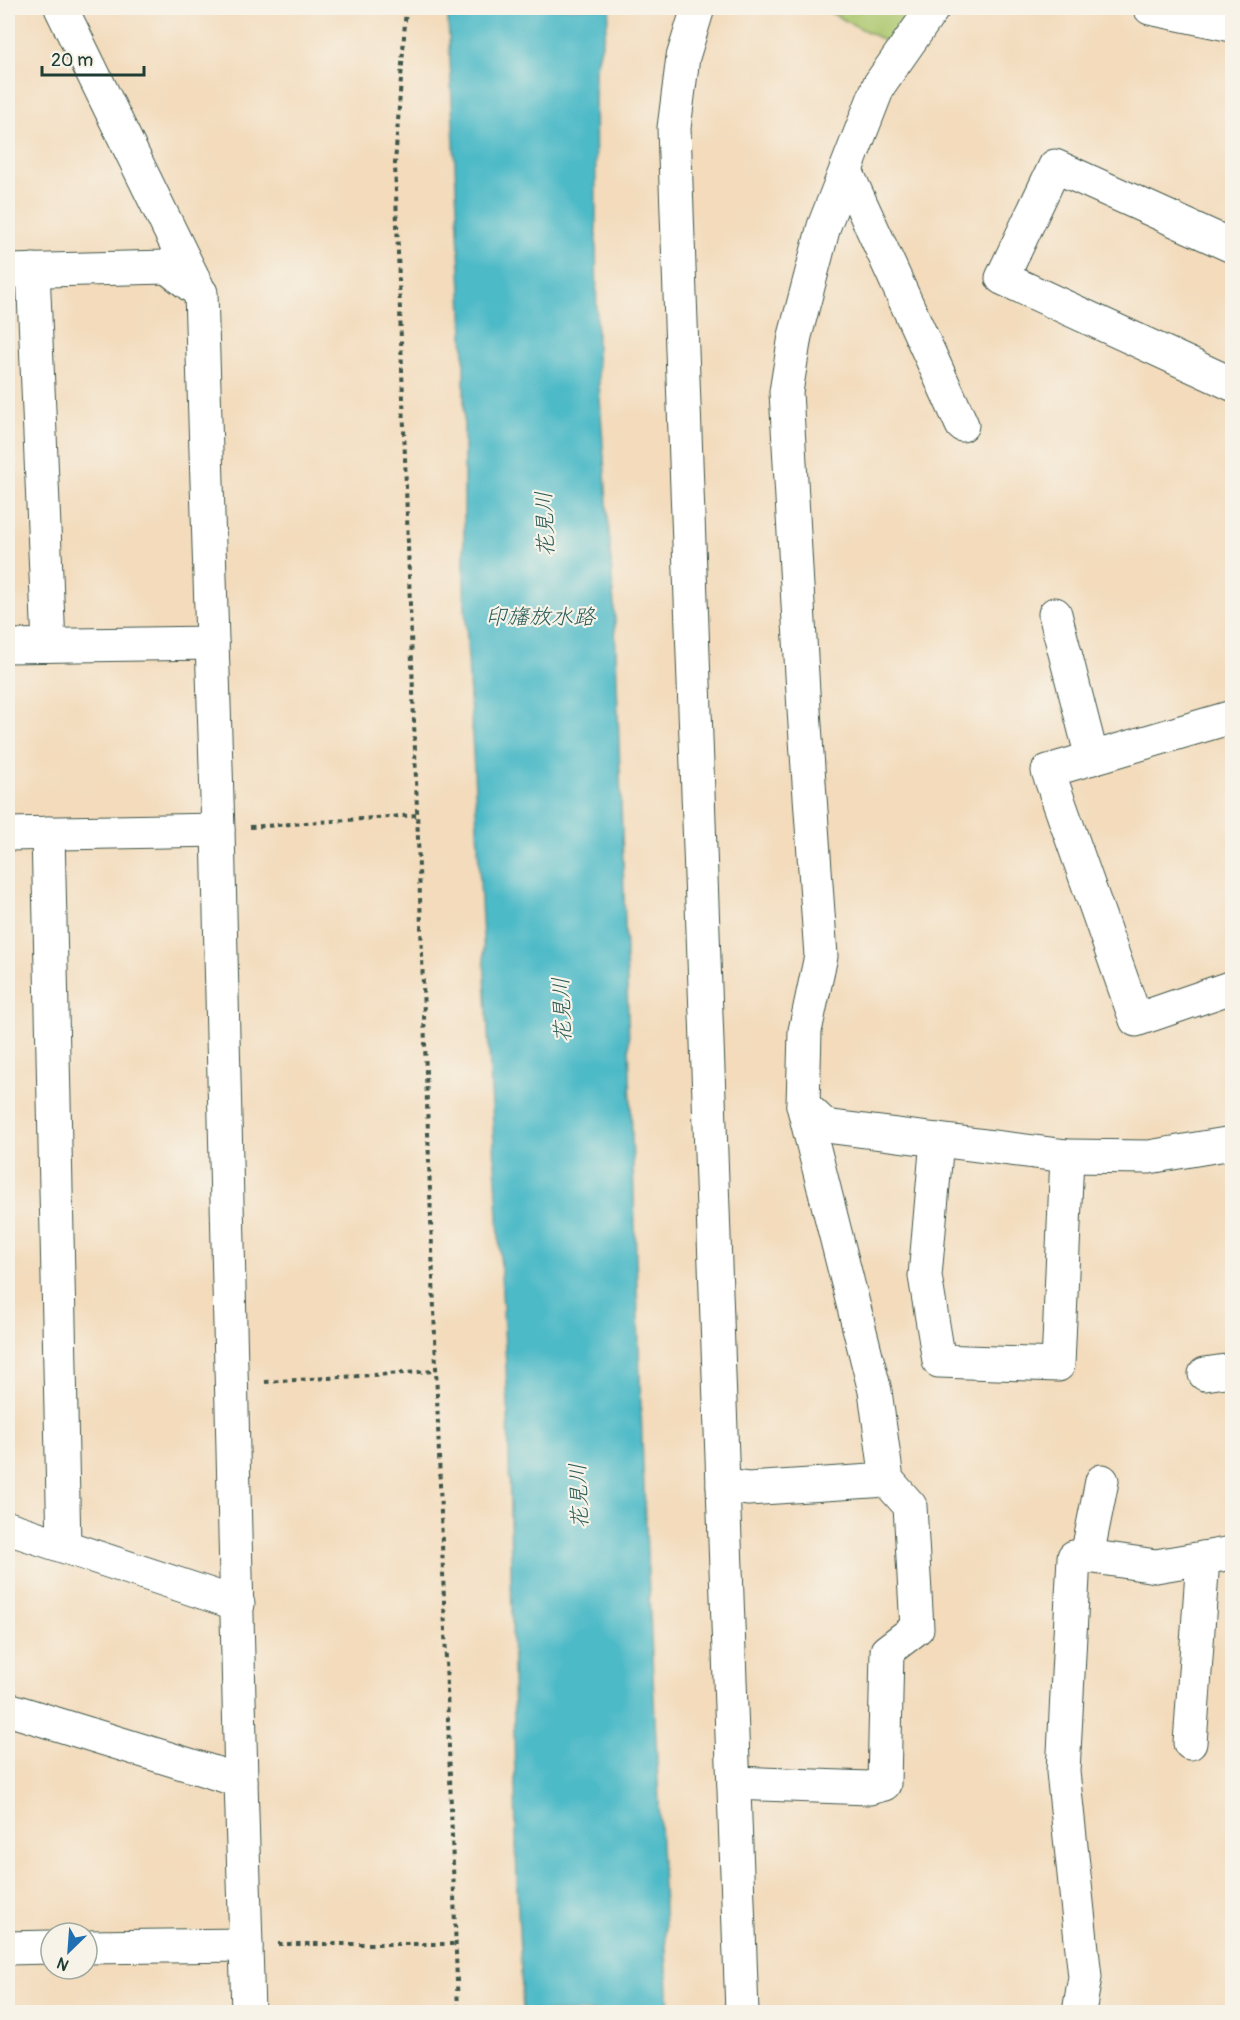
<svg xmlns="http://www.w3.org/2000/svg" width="1240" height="2020" font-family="Pangolin,'Klee One',sans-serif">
<rect width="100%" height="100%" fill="#f7f3e8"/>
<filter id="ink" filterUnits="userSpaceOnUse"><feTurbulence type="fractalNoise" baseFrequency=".0167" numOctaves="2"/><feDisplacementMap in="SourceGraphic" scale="12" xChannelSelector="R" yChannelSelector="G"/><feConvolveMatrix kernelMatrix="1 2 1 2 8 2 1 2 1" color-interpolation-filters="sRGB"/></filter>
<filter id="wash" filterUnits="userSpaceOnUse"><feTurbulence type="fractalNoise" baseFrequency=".008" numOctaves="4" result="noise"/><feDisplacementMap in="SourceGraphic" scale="24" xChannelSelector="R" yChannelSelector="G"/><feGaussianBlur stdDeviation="1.35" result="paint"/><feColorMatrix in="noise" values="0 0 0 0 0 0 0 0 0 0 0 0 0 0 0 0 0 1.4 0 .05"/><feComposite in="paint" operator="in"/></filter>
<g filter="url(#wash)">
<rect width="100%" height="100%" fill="#f3dbbc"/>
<!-- green -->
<path fill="#abc66c" stroke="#658250" stroke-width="1.5" d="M 821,8 L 914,8 L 887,42 Z"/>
<!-- water -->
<path fill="#4dbac7" stroke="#367c7e" stroke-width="1.5" d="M 451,8 L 611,8 L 595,71 L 597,354 L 615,621 L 643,1467 L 669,2012 L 523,2012 L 517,1891 L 508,1404 L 464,586 L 464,355 L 448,19 Z"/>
</g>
<g filter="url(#ink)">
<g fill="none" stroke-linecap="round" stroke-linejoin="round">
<defs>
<g id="minor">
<path d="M 61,8 L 197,286"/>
<path d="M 698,8 L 683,57 L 674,128 L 742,2012"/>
<path d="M 1150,8 L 1232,25"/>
<path d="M 846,171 L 962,425"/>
<path d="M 1232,246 L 1055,166 L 1002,278 L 1232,384"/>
<path d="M 33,270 L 49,645"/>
<path d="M 8,271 L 167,267 L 201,293 L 218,830 L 241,1781 L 248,2012"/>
<path d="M 1055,614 L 1092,758"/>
<path d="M 8,646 L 212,643"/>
<path d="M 1232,717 L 1048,771 L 1136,1020 L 1232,987"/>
<path d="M 48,833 L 64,1545"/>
<path d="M 8,834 L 218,830"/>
<path d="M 803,1105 L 825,1126 L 1067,1156 L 1149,1157 L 1232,1143"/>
<path d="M 937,1140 L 925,1276 L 939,1361 L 1058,1365 L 1067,1156"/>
<path d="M 1205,1374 L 1232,1370"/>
<path d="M 723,1485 L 748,1489 L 887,1480"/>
<path d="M 8,1528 L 238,1604"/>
<path d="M 1087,1556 L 1102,1481"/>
<path d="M 8,1709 L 241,1781"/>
<path d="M 1190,1743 L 1203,1558"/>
<path d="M 734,1783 L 869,1788 L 884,1784 L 887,1651 L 917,1628 L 910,1506 L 887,1480 L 875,1391 L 803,1105 L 805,1031 L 821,956 L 804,710 L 786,392 L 795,336 L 824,226 L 879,85 L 933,8"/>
<path d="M 87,1947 L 246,1945"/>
<path d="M 8,1948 L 51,1947"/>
<path d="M 1079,2012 L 1085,1977 L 1063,1772 L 1074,1557 L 1087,1556 L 1156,1566 L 1232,1553"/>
</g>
</defs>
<!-- minor casing -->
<use href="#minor" stroke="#3f5548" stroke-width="35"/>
<!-- path -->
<g stroke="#3f5548" stroke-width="4" stroke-dasharray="4.5 4.5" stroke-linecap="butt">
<path d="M 406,8 L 395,164 L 458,2012"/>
<path d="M 250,827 L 417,815"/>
<path d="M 265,1382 L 435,1371"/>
<path d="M 278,1944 L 454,1944"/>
</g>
<!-- minor -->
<use href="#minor" stroke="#fff" stroke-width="33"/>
</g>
</g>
<g text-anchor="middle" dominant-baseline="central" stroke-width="4.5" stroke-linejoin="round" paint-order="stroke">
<!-- water labels -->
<g font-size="22" font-style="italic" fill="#2a5c59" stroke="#f7f3e8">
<text transform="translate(545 524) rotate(-92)">花見川</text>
<text x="540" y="617">印旛放水路</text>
<text transform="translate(562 1010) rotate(-92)">花見川</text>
<text transform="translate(579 1496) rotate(-92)">花見川</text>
</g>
</g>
<!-- margin -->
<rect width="1240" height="2020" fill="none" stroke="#f7f3e8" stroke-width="30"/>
<!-- north arrow -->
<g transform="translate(69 1951) rotate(205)"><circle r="28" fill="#f7f3e8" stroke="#a1aaa0" stroke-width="1.5"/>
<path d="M0-4.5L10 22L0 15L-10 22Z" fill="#1f6fb2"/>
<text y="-9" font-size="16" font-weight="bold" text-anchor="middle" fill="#1f3d34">N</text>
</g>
<!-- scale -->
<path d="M42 66v9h102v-9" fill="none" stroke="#1f3d34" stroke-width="3"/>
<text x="51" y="66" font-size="18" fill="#1f3d34" stroke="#f7f3e8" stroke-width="4.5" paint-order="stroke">20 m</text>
</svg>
